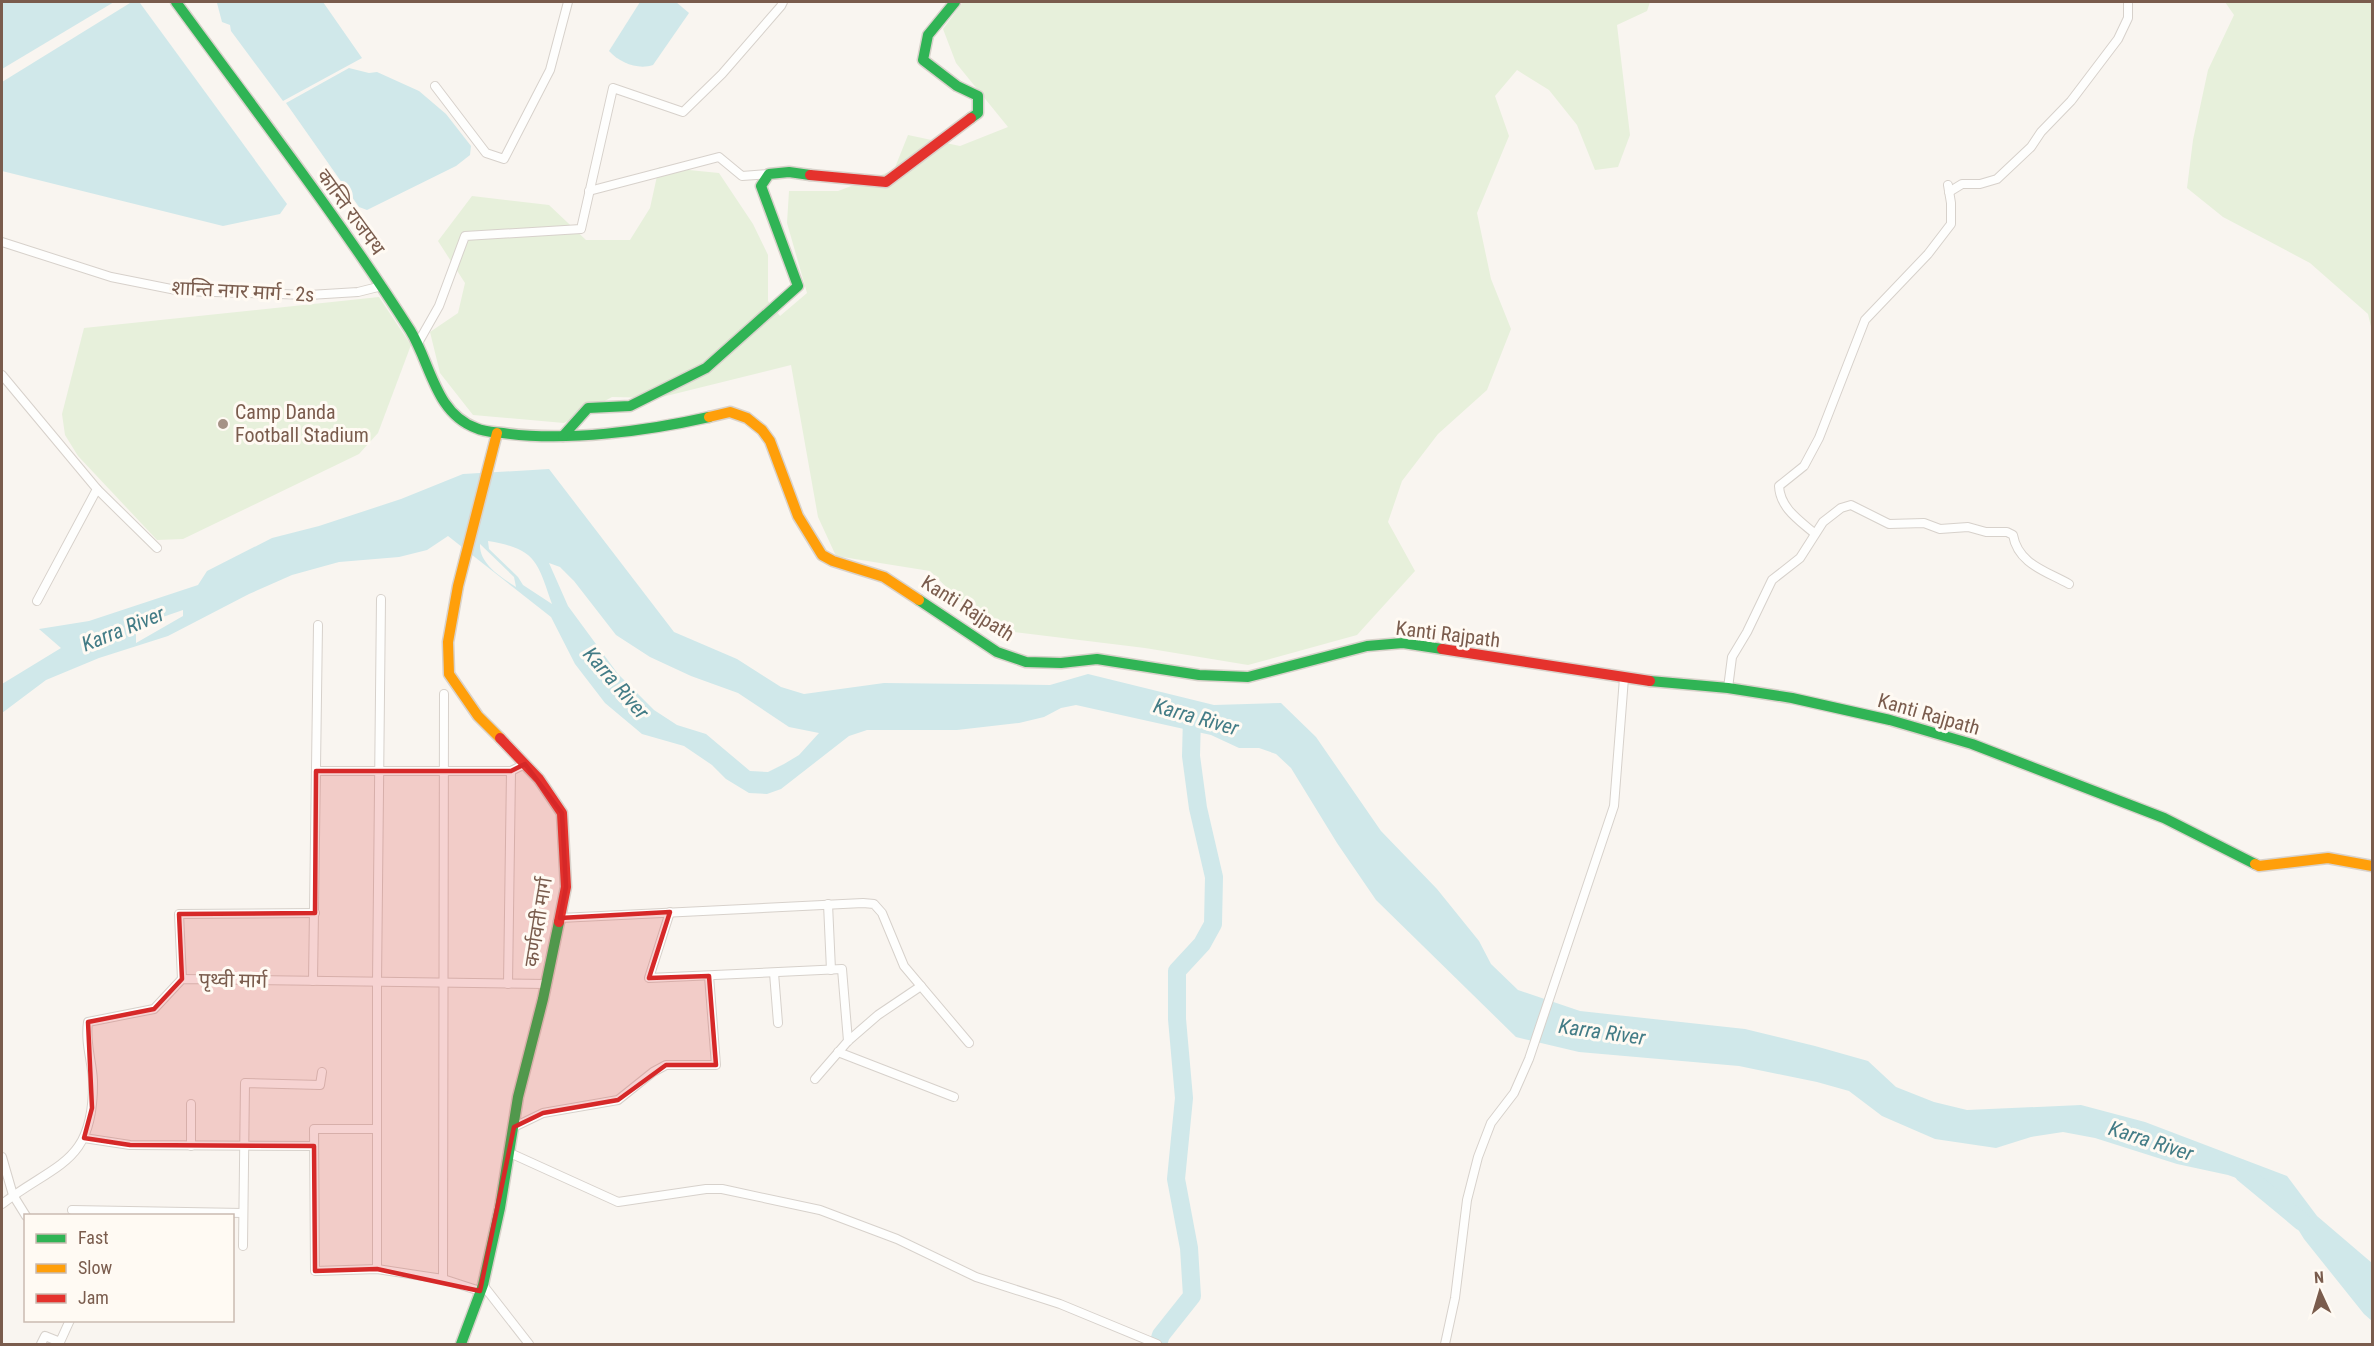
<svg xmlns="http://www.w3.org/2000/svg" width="2374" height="1346" font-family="'Roboto Condensed','Noto Sans Devanagari',sans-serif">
<rect width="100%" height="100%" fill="#f9f5f0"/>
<!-- green -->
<g fill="#e7f0db">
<path d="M 963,2 L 1650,2 L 1647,11 L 1617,25 L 1630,135 L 1618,167 L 1595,170 L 1577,125 L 1549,90 L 1517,70 L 1495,96 L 1509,136 L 1477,213 L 1491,279 L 1511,329 L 1487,390 L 1438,434 L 1402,481 L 1388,522 L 1415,571 L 1357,635 L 1248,665 L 1145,648 L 989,629 L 930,571 L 836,556 L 818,517 L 791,365 L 658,398 L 612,397 L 564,423 L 473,415 L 440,373 L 430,332 L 458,313 L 465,283 L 438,241 L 472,196 L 549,205 L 586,240 L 630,240 L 650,208 L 659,167 L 719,173 L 753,224 L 768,255 L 768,301 L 780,316 L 807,293 L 787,223 L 789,191 L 838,191 L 894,170 L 908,135 L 960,146 L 1008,127 L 956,63 L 943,29 Z"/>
<path d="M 2225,2 L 2372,2 L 2372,331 L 2368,314 L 2310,263 L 2223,217 L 2187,188 L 2193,140 L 2208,70 L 2234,15 Z"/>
<path d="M 379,297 L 411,345 L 378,433 L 359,454 L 183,539 L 157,540 L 78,456 L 65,435 L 62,414 L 84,328 Z"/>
</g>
<!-- water -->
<g fill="#d0e8ea" fill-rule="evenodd">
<path d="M 2,2 L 114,2 L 2,69 Z"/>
<path d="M 220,2 L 323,2 L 362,58 L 283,101 L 231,31 L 230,25 L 222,22 L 217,3 Z"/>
<path d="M 640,2 L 676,2 L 689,13 L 653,65 C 638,70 620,63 609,51 Z"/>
<path d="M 130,3 L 140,3 L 287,204 L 280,214 L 223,226 L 2,171 L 2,82 Z"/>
<path d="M 349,68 L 369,73 L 377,72 L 419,91 L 446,114 L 471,146 L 470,155 L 456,166 L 367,210 L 359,207 L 286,103 Z"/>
<path d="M 549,469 L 674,632 L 737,659 L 781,687 L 804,694 L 884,683 L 1050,685 L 1088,674 L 1214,705 L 1281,703 L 1316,737 L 1381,831 L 1437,889 L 1479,941 L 1491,964 L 1518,990 L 1580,1011 L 1745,1029 L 1815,1046 L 1868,1061 L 1896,1087 L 1934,1102 L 1967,1110 L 2081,1105 L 2145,1122 L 2287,1176 L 2317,1216 L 2372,1263 L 2372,1321 L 2364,1314 L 2304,1239 L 2275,1192 L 2228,1175 L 2177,1164 L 2095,1138 L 2063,1132 L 2031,1137 L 1996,1148 L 1935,1139 L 1882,1116 L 1849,1091 L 1817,1082 L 1739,1066 L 1579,1052 L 1516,1037 L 1376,900 L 1337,843 L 1291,768 L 1276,754 L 1259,748 L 1239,748 L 1211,735 L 1076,705 L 1061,708 L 1044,717 L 1019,723 L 957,730 L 867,730 L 849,736 L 781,789 L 767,794 L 749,793 L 726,779 L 712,765 L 684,746 L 642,734 L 605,703 L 575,664 L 551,617 L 448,536 L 427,550 L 399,557 L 339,562 L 292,575 L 249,594 L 168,636 L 99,658 L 46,680 L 2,713 L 2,684 L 61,648 L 39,629 L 89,621 L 198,585 L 207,571 L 272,538 L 319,526 L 401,499 L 463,474 ZM 488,541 C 536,549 537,561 552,604 L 523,585 L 518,577 L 489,549 ZM 480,544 L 514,577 L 516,587 C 501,577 479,564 480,544 ZM 549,563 L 560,567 L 574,581 L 616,635 L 650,657 L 691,676 L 738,693 L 789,727 L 819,733 L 799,755 L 784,764 L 768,772 L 750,771 L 706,734 L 677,725 L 654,710 L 618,674 L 568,606 ZM 183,610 L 183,616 L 136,643 L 136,630 L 157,619 Z"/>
</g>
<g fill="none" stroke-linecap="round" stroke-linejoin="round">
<!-- river -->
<g stroke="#d0e8ea" stroke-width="18">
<path d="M 2243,1173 L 2302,1222"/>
<path d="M 1158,1344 L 1161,1335 L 1192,1296 L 1189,1248 L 1176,1179 L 1184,1098 L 1177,1019 L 1177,971 L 1202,944 L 1213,924 L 1214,877 L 1198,808 L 1191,756 L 1192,716"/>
</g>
<defs>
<g id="street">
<path d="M 435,86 L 486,153 L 504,159 L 550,70 L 568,2"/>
<path d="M 589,191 L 719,157 L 742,176 L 769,174"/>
<path d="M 1949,192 L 1962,184 L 1980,184 L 1997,179 L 2031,147 L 2041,132 L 2071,101 L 2118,39 L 2128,18 L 2128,2"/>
<path d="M 2,242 L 111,277 L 181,291 L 309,295 L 358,292 L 382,286"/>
<path d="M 418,343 L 439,306 L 465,236 L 581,229 L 613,88 L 683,112 L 722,74 L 781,6 L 783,2"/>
<path d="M 2,375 L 97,489 L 37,601"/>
<path d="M 97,489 L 157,548"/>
<path d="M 1814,533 C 1799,520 1780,508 1779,486 L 1804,466 L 1819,438 L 1865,320 L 1928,254 L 1951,224 L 1951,203 L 1948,185"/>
<path d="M 1728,688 L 1732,657 L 1747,632 L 1772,580 L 1800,558 L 1823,522 L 1841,508 L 1851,505 L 1889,524 L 1924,523 L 1940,529 L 1968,527 L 1986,532 L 2007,532 L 2013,535 C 2018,564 2046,571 2069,584"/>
<path d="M 316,771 L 511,771 L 525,764"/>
<path d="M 828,904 L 831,970"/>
<path d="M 670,912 L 649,978 L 842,969 L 848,1041"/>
<path d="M 560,918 L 863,903 L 874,904 L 882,913 L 904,966 L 969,1043"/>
<path d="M 774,973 L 778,1023"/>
<path d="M 182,979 L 179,914 L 315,913"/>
<path d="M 313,981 L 318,625"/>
<path d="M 508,984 L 511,771"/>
<path d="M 838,1052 L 954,1097"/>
<path d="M 815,1079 L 848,1041 L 878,1015 L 921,986"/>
<path d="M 514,1127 L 543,1113 L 618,1100 L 653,1072 L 666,1065 L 716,1065 L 709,976"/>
<path d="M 377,1129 L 314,1129 L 315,1271 L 377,1269 L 443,1279 L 480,1291"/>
<path d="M 84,1138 L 130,1145 L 314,1146"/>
<path d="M 191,1146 L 191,1104"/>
<path d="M 510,1153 L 618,1202 L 706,1189 L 722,1189 L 820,1210 L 897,1239 L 976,1277 L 1060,1304 L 1157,1344"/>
<path d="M 2,1157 L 13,1195 L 26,1216"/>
<path d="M 2,1204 C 57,1162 94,1164 93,1081 C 92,1060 85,1044 88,1022 L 154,1009 L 182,979 L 546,984"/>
<path d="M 72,1210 L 243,1213"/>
<path d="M 243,1246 L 245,1083 L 320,1085 L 322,1072"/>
<path d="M 377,1269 L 377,982 L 381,599"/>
<path d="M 443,1279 L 444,694"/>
<path d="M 483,1285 L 529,1344"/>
<path d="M 41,1344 L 45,1336 L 60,1342 L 70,1320"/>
<path d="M 1445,1344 L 1455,1298 L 1467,1200 L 1478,1157 L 1491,1123 L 1514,1093 L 1529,1059 L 1614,806 L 1624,678"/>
</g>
<g id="fast">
<path d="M 176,2 C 255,110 338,217 410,330 C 431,364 435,413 476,428 C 484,432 494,432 503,433 C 566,442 647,431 709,417"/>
<path d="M 955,2 L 928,35 L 923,60 L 957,86 L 978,96 L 978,113 L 971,118"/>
<path d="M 563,436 L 588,408 L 630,406 L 706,368 L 798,286 L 761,186 L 769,174 L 789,172 L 810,175"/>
<path d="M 919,600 L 997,652 L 1026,662 L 1061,663 L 1097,659 L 1199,675 L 1248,677 L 1367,646 L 1403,643 L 1442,649"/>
<path d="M 1650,681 L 1728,688 L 1792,698 L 1890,720 L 1972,744 L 2164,818 L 2255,864"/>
<path d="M 461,1344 L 483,1285 L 500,1208 L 518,1097 L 543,999 L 559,922"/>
</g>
<g id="slow">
<path d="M 709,417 L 730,412 L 747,418 L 762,430 L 770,441 L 798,516 L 822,555 L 833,561 L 884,577 L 919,600"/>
<path d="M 497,433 L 458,586 L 448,642 L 449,674 L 478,716 L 500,738"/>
<path d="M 2255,864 L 2259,866 L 2328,858 L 2372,866"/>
</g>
<g id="jam">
<path d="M 810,175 L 886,182 L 971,118"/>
<path d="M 1442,649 L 1650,681"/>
<path d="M 500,738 L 539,779 L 562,813 L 566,887 L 559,922"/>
</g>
</defs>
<!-- street casing -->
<use href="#street" stroke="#d7d1cb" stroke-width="10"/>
<!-- fast casing -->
<use href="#fast" stroke="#d9d2cb" stroke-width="13"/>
<!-- slow casing -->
<use href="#slow" stroke="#d9d2cb" stroke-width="13"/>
<!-- jam casing -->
<use href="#jam" stroke="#d9d2cb" stroke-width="13"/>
<!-- street -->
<use href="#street" stroke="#fefefd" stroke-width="8"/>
<!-- fast -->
<use href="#fast" stroke="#30b455" stroke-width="10"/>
<!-- slow -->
<use href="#slow" stroke="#ff9f0a" stroke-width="10"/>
<!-- jam -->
<use href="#jam" stroke="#e5322d" stroke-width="10"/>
</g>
<!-- marked area -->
<path fill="#d62828" fill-opacity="0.2" stroke="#d62828" stroke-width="4.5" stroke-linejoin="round" d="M 525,764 L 562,813 L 566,887 L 560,918 L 670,912 L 649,978 L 709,976 L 716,1065 L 666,1065 L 618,1100 L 543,1113 L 514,1127 L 480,1291 L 377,1269 L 315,1271 L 314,1146 L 130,1145 L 84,1138 L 92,1108 L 88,1022 L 154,1009 L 182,979 L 179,914 L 315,913 L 316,771 L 511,771 Z"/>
<!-- markers -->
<circle fill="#a69286" stroke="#fffaf3" stroke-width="2" cx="223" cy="424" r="6"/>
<g text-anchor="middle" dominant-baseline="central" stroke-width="6" stroke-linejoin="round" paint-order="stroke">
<!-- street labels -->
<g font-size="20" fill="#7a5c4d" stroke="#fffaf3">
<text transform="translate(351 212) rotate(54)">कान्ति राजपथ</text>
<text transform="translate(243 291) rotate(3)">शान्ति नगर मार्ग - 2s</text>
<text transform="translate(968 608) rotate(32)">Kanti Rajpath</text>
<text transform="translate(1448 634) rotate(7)">Kanti Rajpath</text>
<text transform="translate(1929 714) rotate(16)">Kanti Rajpath</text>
<text transform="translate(538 922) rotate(-81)">कर्णवती मार्ग</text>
<text transform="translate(233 980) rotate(1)">पृथ्वी मार्ग</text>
</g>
<!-- poi labels -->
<g font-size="20" fill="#7a5c4d" stroke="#fffaf3" text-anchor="start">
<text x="235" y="412">Camp Danda<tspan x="235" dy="23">Football Stadium</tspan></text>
</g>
<!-- water labels -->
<g font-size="21" font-style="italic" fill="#437c86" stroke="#fffaf3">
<text transform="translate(123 629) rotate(-22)">Karra River</text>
<text transform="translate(616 683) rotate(49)">Karra River</text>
<text transform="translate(1196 717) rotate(16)">Karra River</text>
<text transform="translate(1602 1032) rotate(8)">Karra River</text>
<text transform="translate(2151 1141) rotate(18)">Karra River</text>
</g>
</g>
<!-- border -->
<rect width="2374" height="1346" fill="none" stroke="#7a5c4d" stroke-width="6"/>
<!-- legend -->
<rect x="24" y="1214" width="210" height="108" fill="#fffaf3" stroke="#cabbb1" stroke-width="1.5"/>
<rect x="36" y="1234" width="30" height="9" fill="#30b455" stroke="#cabbb1" stroke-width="1.5"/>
<text x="78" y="1244" font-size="18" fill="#7a5c4d">Fast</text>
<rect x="36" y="1264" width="30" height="9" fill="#ff9f0a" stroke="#cabbb1" stroke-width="1.5"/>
<text x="78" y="1274" font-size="18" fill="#7a5c4d">Slow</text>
<rect x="36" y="1294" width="30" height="9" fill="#e5322d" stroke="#cabbb1" stroke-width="1.5"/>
<text x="78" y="1304" font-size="18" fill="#7a5c4d">Jam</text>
<!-- north arrow -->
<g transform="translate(2320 1292) rotate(356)" stroke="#fffaf3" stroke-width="4.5" paint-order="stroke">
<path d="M0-4.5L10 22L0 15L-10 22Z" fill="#7a5c4d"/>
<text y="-9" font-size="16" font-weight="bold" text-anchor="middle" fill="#7a5c4d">N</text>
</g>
</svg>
